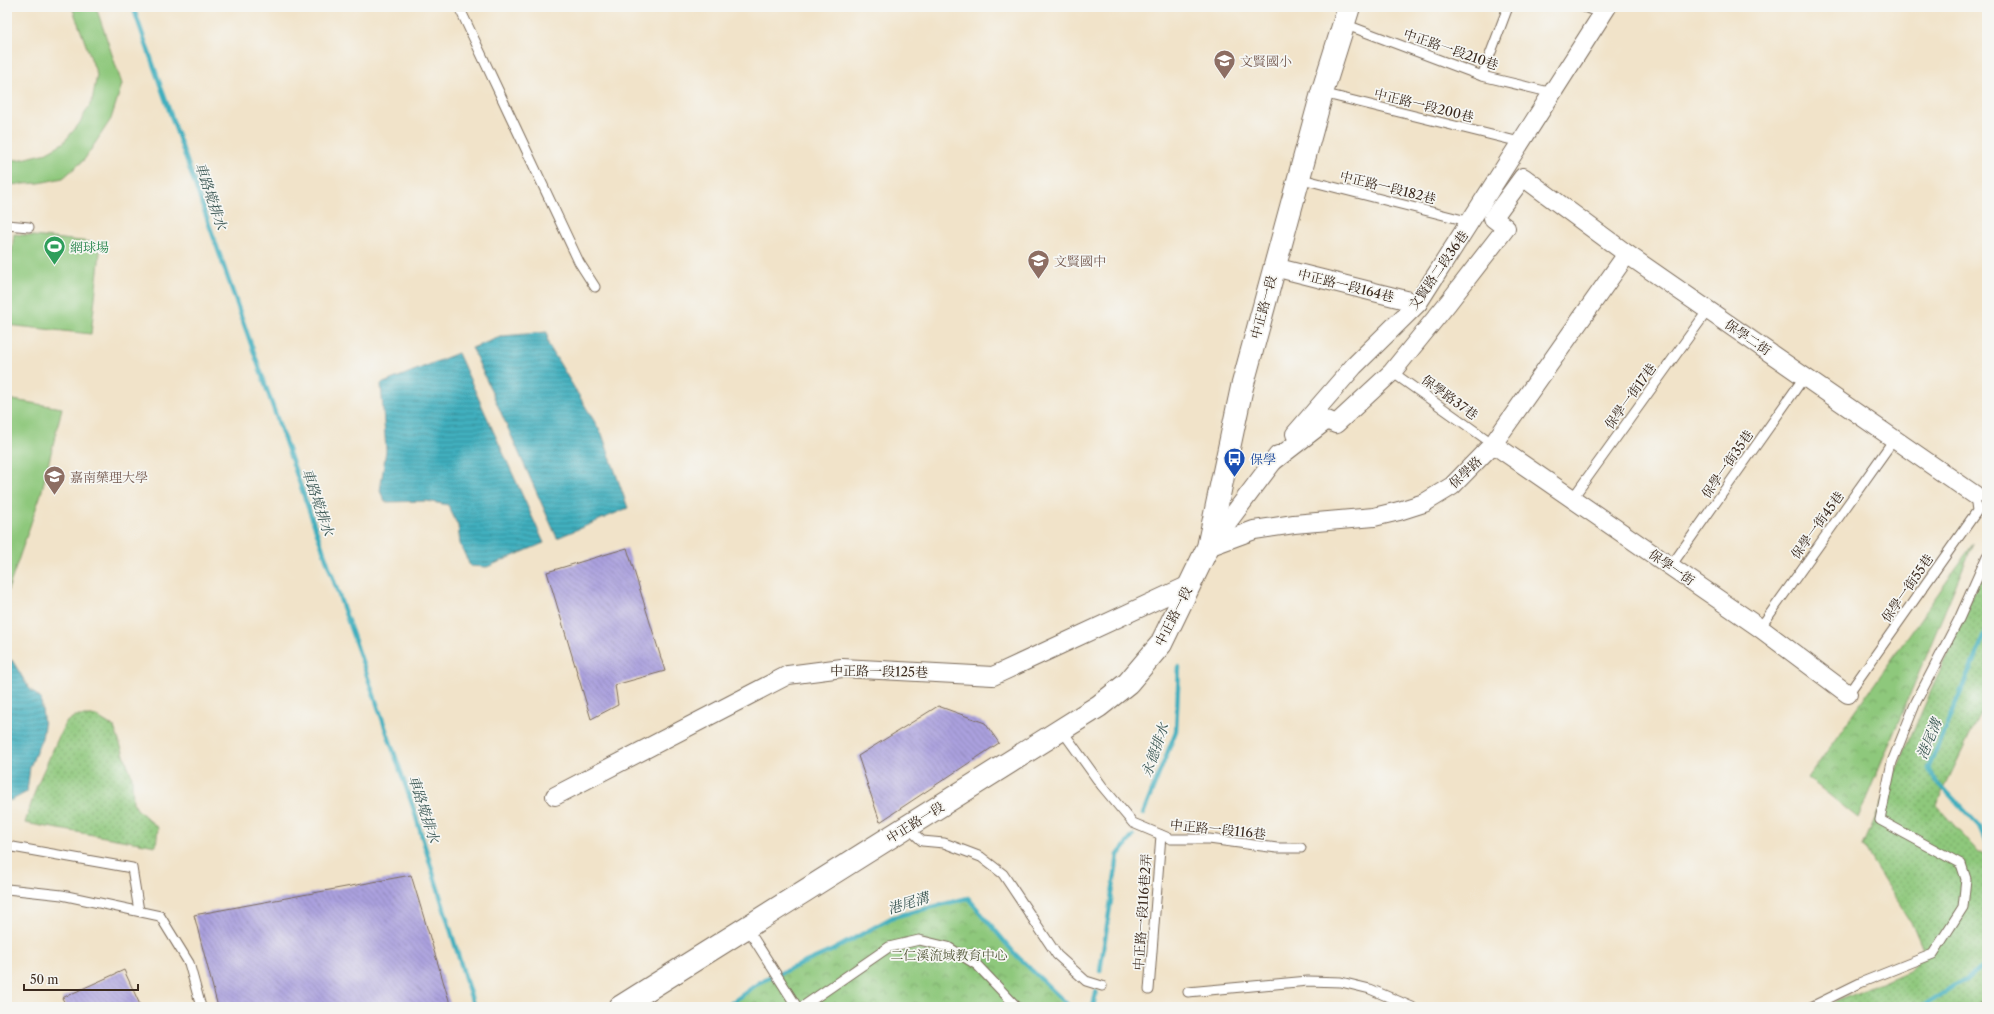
<svg xmlns="http://www.w3.org/2000/svg" width="1994" height="1014" font-family="'Libre Caslon Text','Noto Serif TC',serif">
<defs>
<pattern id="grass-dots" width="8" height="8" patternUnits="userSpaceOnUse"><rect width="8" height="8" fill="#8ec87c"/><path d="M2 2h.1M6 6h.1" fill="none" stroke="#75a365" stroke-width="1.8" stroke-linecap="round"/></pattern>
<pattern id="park-crowns" width="20" height="18" patternUnits="userSpaceOnUse"><rect width="20" height="18" fill="#8ec87c"/><path d="M2 6a3 3 0 1 1 6 0M12 15a3 3 0 1 1 6 0" fill="none" stroke="#75a365"/></pattern>
<pattern id="water-rules" width="6" height="5" patternUnits="userSpaceOnUse"><rect width="6" height="5" fill="#41afbe"/><path d="M0 2.5h6" fill="none" stroke="#388f9a"/></pattern>
<pattern id="building-back-hatch" width="6" height="6" patternUnits="userSpaceOnUse"><rect width="6" height="6" fill="#aaa0de"/><path d="M-1 5l2 2M0 0l6 6M5-1l2 2" fill="none" stroke="#8c83b3"/></pattern>
</defs>
<rect width="100%" height="100%" fill="#f6f6f2"/>
<filter id="ink" filterUnits="userSpaceOnUse"><feTurbulence type="fractalNoise" baseFrequency=".025" numOctaves="2"/><feDisplacementMap in="SourceGraphic" scale="8" xChannelSelector="R" yChannelSelector="G"/><feConvolveMatrix kernelMatrix="1 2 1 2 8 2 1 2 1" color-interpolation-filters="sRGB"/></filter>
<filter id="wash" filterUnits="userSpaceOnUse"><feTurbulence type="fractalNoise" baseFrequency=".012" numOctaves="4" result="noise"/><feDisplacementMap in="SourceGraphic" scale="16" xChannelSelector="R" yChannelSelector="G"/><feGaussianBlur stdDeviation="0.9" result="paint"/><feColorMatrix in="noise" values="0 0 0 0 0 0 0 0 0 0 0 0 0 0 0 0 0 1.4 0 .05"/><feComposite in="paint" operator="in"/></filter>
<g filter="url(#wash)">
<rect width="100%" height="100%" fill="#f1e3c9"/>
<!-- grass -->
<g fill="url(#grass-dots)" stroke="#64794d">
<path d="M 1987,563 L 1987,699 L 1936,805 L 1979,853 L 1987,854 L 1987,1007 L 1824,1007 L 1909,971 L 1925,954 L 1914,928 L 1863,846 Z"/>
<path d="M 75,716 L 96,716 L 114,727 L 132,777 L 133,802 L 137,809 L 158,828 L 156,846 L 25,823 L 37,785 L 65,723 Z"/>
</g>
<!-- park -->
<g fill="url(#park-crowns)" stroke="#64794d">
<path d="M 1973,544 L 1858,818 L 1808,778 Z"/>
<path d="M 968,898 L 1015,954 L 1070,1007 L 726,1007 L 760,982 L 833,950 L 893,917 Z"/>
</g>
<!-- pitch -->
<g fill="#8ec87c" stroke="#64794d">
<path d="M 72,7 L 96,7 L 122,84 L 111,119 L 84,160 L 63,178 L 39,183 L 7,185 L 7,159 L 18,160 L 43,154 L 63,143 L 79,124 L 92,101 L 97,75 Z"/>
<path d="M 14,234 L 101,243 L 91,334 L 7,325 L 7,292 Z"/>
<path d="M 7,399 L 62,408 L 41,494 L 7,593 Z"/>
</g>
<!-- water -->
<g fill="url(#water-rules)" stroke="#3e6c6e">
<path d="M 547,332 L 548,344 L 602,434 L 628,508 L 557,538 L 472,348 L 503,336 Z"/>
<path d="M 458,353 L 544,543 L 487,567 L 470,566 L 460,544 L 458,526 L 448,505 L 427,501 L 385,502 L 380,491 L 386,450 L 381,384 Z"/>
<path d="M 12,660 L 29,688 L 41,699 L 44,727 L 42,738 L 30,767 L 27,792 L 12,800 L 7,801 L 7,662 Z"/>
</g>
<g fill="none" stroke-linecap="round" stroke-linejoin="round">
<!-- stream -->
<g stroke="#41afbe" stroke-width="4.5">
<path d="M 133,7 L 412,804 L 474,1007"/>
<path d="M 1987,629 L 1928,769 L 1933,777 L 1979,826 L 1987,844"/>
<path d="M 1143,814 L 1176,731 L 1179,667"/>
<path d="M 1100,971 L 1118,855 L 1133,836"/>
<path d="M 726,1007 L 760,982 L 833,950 L 893,917 L 968,898 L 1015,954 L 1070,1007"/>
<path d="M 1093,1007 L 1096,992"/>
<path d="M 1922,1007 L 1987,965"/>
</g>
</g>
<g id="blocks">
<!-- building -->
<g fill="url(#building-back-hatch)">
<path d="M 627,548 L 665,671 L 615,685 L 618,705 L 591,719 L 547,572 Z"/>
<path d="M 938,706 L 985,723 L 999,743 L 880,822 L 858,756 Z"/>
<path d="M 411,875 L 451,1007 L 218,1007 L 194,915 Z"/>
<path d="M 124,970 L 141,1007 L 67,1007 L 62,998 Z"/>
</g>
</g>
</g>
<g filter="url(#ink)">
<use href="#blocks" fill-opacity="0" stroke="#7b6b5a" stroke-width="1"/>
<g fill="none" stroke-linecap="round" stroke-linejoin="round">
<defs>
<g id="lane">
<path d="M 459,7 L 579,262 L 595,287"/>
<path d="M 1584,7 L 1603,14"/>
<path d="M 1344,24 L 1482,76 L 1553,93"/>
<path d="M 1482,76 L 1508,7"/>
<path d="M 1322,93 L 1520,142"/>
<path d="M 1298,178 L 1471,222"/>
<path d="M 7,225 L 29,227"/>
<path d="M 1392,372 L 1493,444"/>
<path d="M 1572,499 L 1708,310"/>
<path d="M 1671,566 L 1805,376"/>
<path d="M 1760,628 L 1895,438"/>
<path d="M 1848,694 L 1977,511 L 1975,495"/>
<path d="M 1061,729 L 1102,786 L 1133,823 L 1171,839 L 1209,839 L 1277,848 L 1301,848"/>
<path d="M 907,827 L 922,841 L 944,843 L 981,857 L 1003,874 L 1057,955 L 1086,981 L 1102,986"/>
<path d="M 7,846 L 132,868 L 139,911"/>
<path d="M 7,889 L 62,895 L 160,916 L 189,963 L 201,1007"/>
<path d="M 747,928 L 797,1007"/>
<path d="M 1149,990 L 1161,835"/>
<path d="M 1188,992 L 1308,981 L 1341,982 L 1370,989 L 1412,1007"/>
<path d="M 802,1007 L 889,947 L 919,940 L 948,947 L 977,965 L 1017,1007"/>
<path d="M 1811,1007 L 1860,983 L 1933,954 L 1963,907 L 1966,879 L 1961,864 L 1880,820 L 1892,762 L 1916,702 L 1959,619 L 1987,556"/>
<path d="M 1984,1007 L 1987,1005"/>
</g>
<g id="street">
<path d="M 1274,267 L 1418,303"/>
<path d="M 1295,434 L 1354,366 L 1418,303 L 1607,7"/>
<path d="M 1493,444 L 1760,628 L 1848,694"/>
<path d="M 1270,464 L 1327,420 L 1336,424 L 1392,372 L 1448,303 L 1506,228 L 1493,218 L 1523,177 L 1627,254 L 1975,495"/>
<path d="M 1208,547 L 1254,530 L 1294,524 L 1374,517 L 1399,511 L 1424,503 L 1452,486 L 1493,444 L 1627,254"/>
<path d="M 1209,547 L 1278,455"/>
<path d="M 555,796 L 788,675 L 842,668 L 993,676 L 1189,585"/>
</g>
<path id="secondary" d="M 620,1007 L 1099,706 L 1128,683 L 1161,644 L 1208,547 L 1242,387 L 1322,93 L 1349,7"/>
</defs>
<!-- lane casing -->
<use href="#lane" stroke="#7b6b5a" stroke-width="11"/>
<!-- street casing -->
<use href="#street" stroke="#7b6b5a" stroke-width="20"/>
<!-- secondary casing -->
<use href="#secondary" stroke="#7b6b5a" stroke-width="24"/>
<!-- path -->
<path stroke="#7b6b5a" stroke-width="2.5" stroke-dasharray="1 3" stroke-linecap="butt" d="M 854,1007 L 855,1007"/>
<!-- lane -->
<use href="#lane" stroke="#fff" stroke-width="9"/>
<!-- street -->
<use href="#street" stroke="#fff" stroke-width="18"/>
<!-- secondary -->
<use href="#secondary" stroke="#fff" stroke-width="22"/>
</g>
</g>
<!-- icons -->
<defs>
<symbol id="school-pin" viewBox="-11 -11 22 30"><path d="M0 17L-7.5 6A9.5 9.5 0 1 1 7.5 6Z" fill="#8d6e63" stroke="#f6f6f2"/><path d="M0-5L7-2L0 1L-7-2ZM-4 1L0 2.5L4 1V4Q0 6-4 4Z" fill="#fff"/></symbol>
<symbol id="stadium-pin" viewBox="-11 -11 22 30"><path d="M0 17L-7.5 6A9.5 9.5 0 1 1 7.5 6Z" fill="#2e9e5b" stroke="#f6f6f2"/><path d="M0-5a6.5 5 0 1 0 0 10a6.5 5 0 1 0 0-10ZM-3.5-1.8h7v3.6h-7Z" fill="#fff"/></symbol>
<symbol id="bus-pin" viewBox="-11 -11 22 30"><path d="M0 17L-7.5 6A9.5 9.5 0 1 1 7.5 6Z" fill="#1a4fb4" stroke="#f6f6f2"/><path d="M-5-6H5V4H4V6H2V4H-2V6H-4V4H-5ZM-3.5-4V0h7V-4ZM-3.5 1.2v1.5H-2V1.2ZM2 1.2v1.5H3.5V1.2Z" fill="#fff"/></symbol>
<symbol id="university-pin" viewBox="-11 -11 22 30"><path d="M0 17L-7.5 6A9.5 9.5 0 1 1 7.5 6Z" fill="#8d6e63" stroke="#f6f6f2"/><path d="M0-5L7-2L0 1L-7-2ZM-4 1L0 2.5L4 1V4Q0 6-4 4Z" fill="#fff"/></symbol>
</defs>
<g fill-rule="evenodd">
<use href="#school-pin" x="1212" y="48" width="25" height="34"/>
<use href="#stadium-pin" x="42" y="234" width="25" height="34"/>
<use href="#school-pin" x="1026" y="248" width="25" height="34"/>
<use href="#bus-pin" x="1222" y="446" width="25" height="34"/>
<use href="#university-pin" x="42" y="464" width="25" height="34"/>
</g>
<g text-anchor="middle" dominant-baseline="central" stroke-width="3.5" stroke-linejoin="round" paint-order="stroke">
<!-- street labels -->
<g font-size="13" fill="#3b2a1e" stroke="#f6f6f2">
<text transform="translate(1451 49) rotate(19)">中正路一段210巷</text>
<text transform="translate(1424 105) rotate(14)">中正路一段200巷</text>
<text transform="translate(1388 187) rotate(14)">中正路一段182巷</text>
<text transform="translate(1438 270) rotate(-55)">文賢路二段36巷</text>
<text transform="translate(1346 285) rotate(14)">中正路一段164巷</text>
<text transform="translate(1263 307) rotate(-75)">中正路一段</text>
<text transform="translate(1748 337) rotate(34)">保學二街</text>
<text transform="translate(1630 396) rotate(-54)">保學一街17巷</text>
<text transform="translate(1450 397) rotate(36)">保學路37巷</text>
<text transform="translate(1727 464) rotate(-55)">保學一街35巷</text>
<text transform="translate(1465 472) rotate(-43)">保學路</text>
<text transform="translate(1817 525) rotate(-54)">保學一街45巷</text>
<text transform="translate(1672 567) rotate(35)">保學一街</text>
<text transform="translate(1907 588) rotate(-55)">保學一街55巷</text>
<text transform="translate(1173 616) rotate(-63)">中正路一段</text>
<text transform="translate(879 671) rotate(1)">中正路一段125巷</text>
<text transform="translate(915 822) rotate(-32)">中正路一段</text>
<text transform="translate(1218 829) rotate(6)">中正路一段116巷</text>
<text transform="translate(1142 912) rotate(-86)">中正路一段116巷2弄</text>
</g>
<!-- education labels -->
<g font-size="13" fill="#785e54" stroke="#f6f6f2" text-anchor="start">
<text x="1240" y="61">文賢國小</text>
<text x="1054" y="261">文賢國中</text>
<text x="70" y="477">嘉南藥理大學</text>
</g>
<!-- leisure labels -->
<g font-size="13" fill="#27864d" stroke="#f6f6f2" text-anchor="start">
<text x="70" y="247">網球場</text>
</g>
<!-- transit labels -->
<g font-size="13" fill="#164399" stroke="#f6f6f2" text-anchor="start">
<text x="1250" y="459">保學</text>
</g>
<!-- park labels -->
<g font-size="13" fill="#54593a" stroke="#f6f6f2">
<text x="949" y="955">二仁溪流域教育中心</text>
</g>
<!-- water labels -->
<g font-size="14" font-style="italic" fill="#3d5956" stroke="#f6f6f2">
<text transform="translate(211 196) rotate(71)">車路墘排水</text>
<text transform="translate(318 502) rotate(71)">車路墘排水</text>
<text transform="translate(1929 739) rotate(-67)">港尾溝</text>
<text transform="translate(1155 750) rotate(-71)">永德排水</text>
<text transform="translate(424 809) rotate(72)">車路墘排水</text>
<text transform="translate(908 903) rotate(-17)">港尾溝</text>
</g>
</g>
<!-- margin -->
<rect width="1994" height="1014" fill="none" stroke="#f6f6f2" stroke-width="24"/>
<!-- scale -->
<path d="M24 984v6h114v-6" fill="none" stroke="#3b2a1e" stroke-width="2"/>
<text x="30" y="984" font-size="12" fill="#3b2a1e" stroke="#f6f6f2" stroke-width="3" paint-order="stroke">50 m</text>
</svg>
